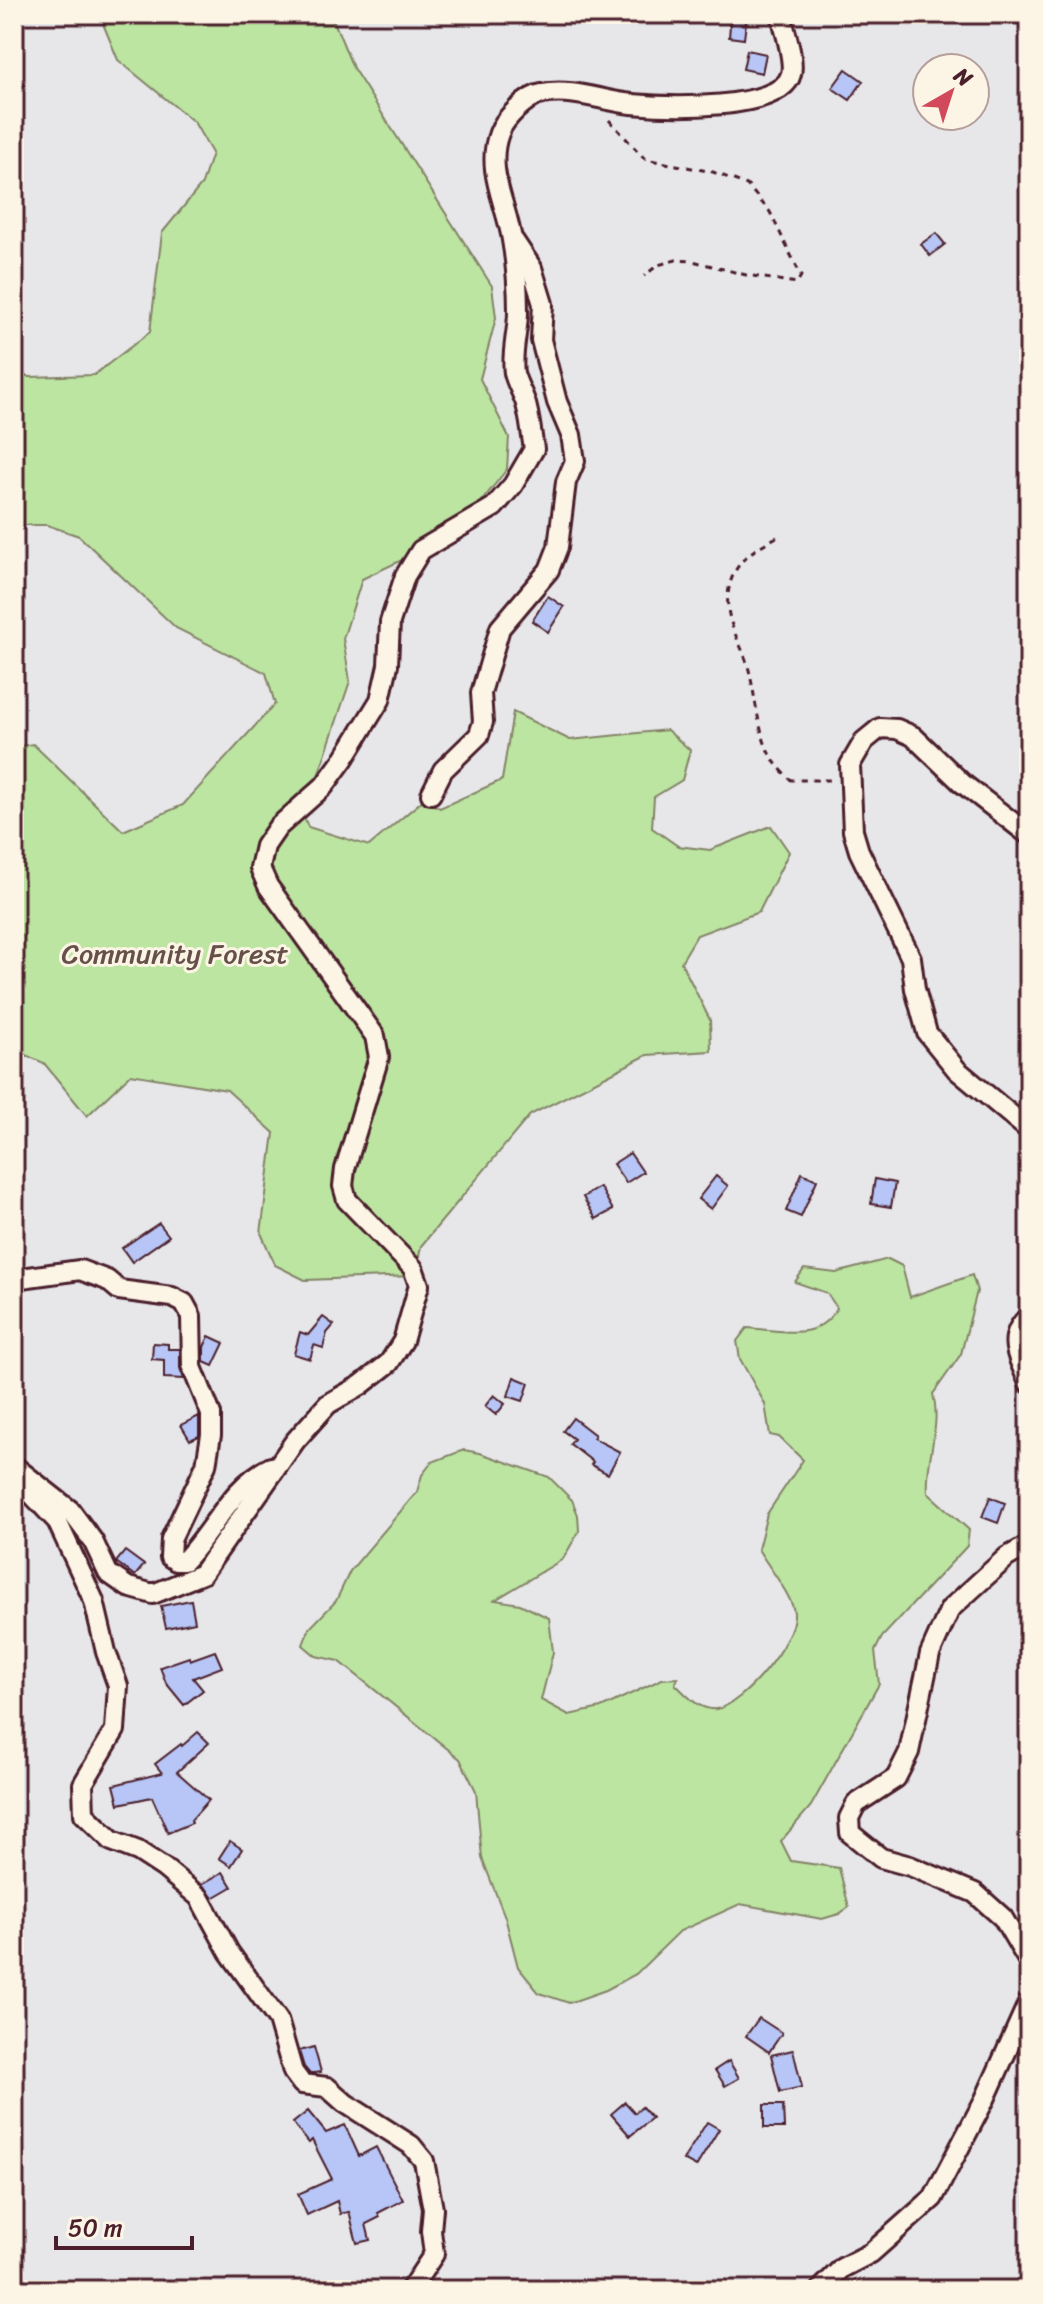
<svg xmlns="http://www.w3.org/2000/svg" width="1043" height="2304" font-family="Sriracha,sans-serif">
<rect width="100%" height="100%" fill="#e7e7ea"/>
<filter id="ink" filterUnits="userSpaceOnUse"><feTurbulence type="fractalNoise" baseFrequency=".0125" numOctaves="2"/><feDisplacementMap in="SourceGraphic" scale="16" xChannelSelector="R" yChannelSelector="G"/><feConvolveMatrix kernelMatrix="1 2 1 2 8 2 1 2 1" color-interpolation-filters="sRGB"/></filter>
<g filter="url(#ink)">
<!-- green -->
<g fill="#bce5a2" stroke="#838266" stroke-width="2">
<path d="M 99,14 L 331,14 L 353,68 L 492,286 L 496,318 L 480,379 L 509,437 L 507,469 L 467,520 L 444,540 L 362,579 L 343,639 L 350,681 L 317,779 L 298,803 L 308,827 L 369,846 L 423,800 L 440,808 L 502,780 L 513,712 L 570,740 L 667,730 L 690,750 L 682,780 L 654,797 L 652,828 L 678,846 L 710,850 L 771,826 L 789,852 L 759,912 L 697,935 L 681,962 L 710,1020 L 711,1051 L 647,1055 L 530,1115 L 421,1246 L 415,1276 L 305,1280 L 275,1265 L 261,1233 L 274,1133 L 227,1090 L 131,1074 L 87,1116 L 44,1063 L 14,1050 L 14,747 L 33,744 L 123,831 L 183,805 L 275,704 L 266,673 L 176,628 L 79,536 L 47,525 L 14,525 L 14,369 L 29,377 L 94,375 L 150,332 L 162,233 L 202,184 L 212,153 L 194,122 L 118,60 Z"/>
<path d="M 888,1259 L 902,1266 L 910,1297 L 972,1275 L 977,1291 L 961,1354 L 933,1394 C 942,1426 925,1459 928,1493 L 969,1530 L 967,1546 L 882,1637 L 875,1651 L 879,1684 L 811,1806 L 781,1841 L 791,1861 L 839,1868 L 849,1907 L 839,1914 L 822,1919 L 740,1904 L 680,1931 L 636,1974 L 606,1990 L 569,2003 L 539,1993 L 518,1967 L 505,1917 L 482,1858 L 476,1791 L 460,1759 L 339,1661 L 316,1656 L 303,1645 L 309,1629 L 336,1601 L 350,1571 L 417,1492 L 422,1475 L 432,1462 L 464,1450 L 480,1453 L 549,1477 L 572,1500 L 578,1515 L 579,1531 L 563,1559 L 495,1600 L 520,1604 L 549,1618 L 553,1652 L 541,1700 L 569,1715 L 601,1708 L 662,1679 L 678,1678 L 675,1684 C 687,1695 699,1711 716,1709 C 743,1706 796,1640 794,1613 C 793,1597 767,1565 758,1549 L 767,1514 L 803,1460 L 779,1437 L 770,1435 L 765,1404 L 740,1359 L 737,1341 L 747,1328 C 783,1330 816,1343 837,1308 L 827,1293 L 795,1282 L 804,1269 L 836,1273 Z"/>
</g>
<!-- building -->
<g fill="#b7c6f6" stroke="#4a1f2b" stroke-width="2">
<path d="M 731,14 L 747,14 L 744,39 L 729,37 Z"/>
<path d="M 747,50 L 766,54 L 762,73 L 743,69 Z"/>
<path d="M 846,69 L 863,81 L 850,100 L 832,88 Z"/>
<path d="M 936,233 L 945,244 L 930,256 L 921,244 Z"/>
<path d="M 548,596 L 564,607 L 548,632 L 532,621 Z"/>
<path d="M 630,1153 L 643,1172 L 626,1183 L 613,1164 Z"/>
<path d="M 802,1173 L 817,1180 L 801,1217 L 786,1211 Z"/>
<path d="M 716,1176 L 728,1186 L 711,1209 L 698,1199 Z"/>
<path d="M 875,1179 L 895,1183 L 891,1207 L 871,1204 Z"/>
<path d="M 600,1187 L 613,1210 L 596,1219 L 583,1197 Z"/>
<path d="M 159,1223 L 169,1236 L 132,1262 L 122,1248 Z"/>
<path d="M 323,1317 L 334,1325 L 327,1333 L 323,1348 L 314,1345 L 310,1359 L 294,1354 L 300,1332 L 308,1335 Z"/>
<path d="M 209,1336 L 224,1343 L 213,1366 L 204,1362 L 204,1347 Z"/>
<path d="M 153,1343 L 168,1344 L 168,1349 L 180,1349 L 180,1368 L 184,1379 L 164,1378 L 164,1360 L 152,1359 Z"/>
<path d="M 514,1377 L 529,1383 L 523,1401 L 508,1396 Z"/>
<path d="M 494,1395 L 505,1404 L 496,1415 L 485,1406 Z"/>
<path d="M 199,1416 L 199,1436 L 190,1440 L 181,1425 Z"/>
<path d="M 573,1418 L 595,1435 L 593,1438 L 620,1452 L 608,1474 L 591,1465 L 593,1462 L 570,1444 L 574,1439 L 563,1431 Z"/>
<path d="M 990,1497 L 1005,1503 L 998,1523 L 982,1517 Z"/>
<path d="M 125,1551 L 144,1565 L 135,1576 L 116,1562 Z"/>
<path d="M 191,1600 L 195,1622 L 166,1628 L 161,1606 Z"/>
<path d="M 215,1651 L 222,1667 L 193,1678 L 203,1690 L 184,1705 L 166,1683 L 160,1667 L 189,1657 L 190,1660 Z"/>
<path d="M 198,1732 L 209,1743 L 177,1772 L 209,1800 L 191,1820 L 192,1823 L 168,1833 L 152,1797 L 119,1804 L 114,1785 L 162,1773 L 155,1764 L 181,1744 L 182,1746 Z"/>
<path d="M 230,1841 L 242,1849 L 231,1866 L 219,1858 Z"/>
<path d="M 223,1872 L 232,1887 L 213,1898 L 202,1884 Z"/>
<path d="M 759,2018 L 782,2033 L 769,2052 L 746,2036 Z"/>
<path d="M 314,2047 L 321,2072 L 314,2073 L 309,2073 L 304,2067 L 299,2051 Z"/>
<path d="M 793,2050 L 802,2087 L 780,2092 L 771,2055 Z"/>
<path d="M 729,2061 L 739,2078 L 725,2086 L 715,2070 Z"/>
<path d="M 625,2102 L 635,2113 L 642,2107 L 652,2118 L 630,2136 L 611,2114 Z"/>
<path d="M 764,2105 L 783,2105 L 784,2128 L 764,2128 Z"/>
<path d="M 308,2111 L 326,2133 L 345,2125 L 359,2156 L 376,2147 L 403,2200 L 378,2213 L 380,2217 L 366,2224 L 370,2240 L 357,2243 L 349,2212 L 340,2214 L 337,2201 L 307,2215 L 298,2194 L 332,2179 L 312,2140 L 309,2143 L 293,2123 Z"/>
<path d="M 707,2122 L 719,2129 L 696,2167 L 683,2160 Z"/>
</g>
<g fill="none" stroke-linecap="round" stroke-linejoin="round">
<defs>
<g id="minor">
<path d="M 431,794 L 443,770 L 479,735 L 483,722 L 481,693 L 500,628 L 549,570 L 558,547 L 566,482 L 575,461 L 571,435 L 557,402 L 541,340 L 543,304 L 532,268 L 514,241"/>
<path d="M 1029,835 L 962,783 L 913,736 L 897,729 L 880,728 L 864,741 L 850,765 L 853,831 L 859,851 L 911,958 L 915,989 L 927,1033 L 957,1070 L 1029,1130"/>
<path d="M 14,1279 L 80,1270 L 107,1280 L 119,1290 L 172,1297 L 184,1303 L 191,1316 L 192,1367 L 211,1414 L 211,1435 L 206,1465 L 171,1539 L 170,1557 L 176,1561 L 184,1561 C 214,1530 231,1486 271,1467"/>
<path d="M 1029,1316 C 1005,1338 1018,1356 1029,1383"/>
<path d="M 14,1466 L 70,1510 L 93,1541 L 108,1573 L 128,1587 L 153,1594 L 202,1574 L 295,1441 L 328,1404 L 361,1385 L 389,1363 L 403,1341 L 419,1285 L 413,1268 L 347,1200 L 343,1186 L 345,1169 L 379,1057 L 375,1036 L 268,886 L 260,868 L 265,846 L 278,827 L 324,786 L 343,760 L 380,700 L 388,665 L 390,622 L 405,576 L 421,550 L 494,507 L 513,485 L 534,449 C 531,433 530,416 525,401 C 522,392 516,382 514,373 C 511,353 518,332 518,312 C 518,289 516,263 512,240 C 507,205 485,170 499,133 C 504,119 527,96 542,94 C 573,88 602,101 632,104 C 664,107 782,112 791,74 C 795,59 784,29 781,14"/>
<path d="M 26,1488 L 57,1521 L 94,1601 L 106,1652 L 118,1686 L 115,1730 L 83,1784 L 84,1814 L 112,1841 L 138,1851 L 164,1868 L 199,1897 L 229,1952 L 278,2020 L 293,2072 L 302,2084 L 327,2087 L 345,2103 L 411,2145 L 424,2161 L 433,2209 L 431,2231 L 434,2254 L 410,2290"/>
<path d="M 1029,1545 L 1007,1557 L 950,1609 L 930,1654 L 909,1752 L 896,1778 L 856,1804 L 849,1818 L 850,1833 L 881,1858 L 910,1866 L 975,1893 L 1003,1918 L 1029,1962"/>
<path d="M 820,2290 L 842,2268 L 871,2253 L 933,2198 L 985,2099 L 1029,2001"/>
</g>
</defs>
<!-- minor casing -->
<use href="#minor" stroke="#4a1f2b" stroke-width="24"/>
<!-- path -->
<g stroke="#4a1f2b" stroke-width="3" stroke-dasharray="6 6" stroke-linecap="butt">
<path d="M 609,120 L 645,159 L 713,172 L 747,185 L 770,212 L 801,276 L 797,283 L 746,275 L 693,261 L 676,260 L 658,265 L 644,276"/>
<path d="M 777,537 C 751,550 731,564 728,595 C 725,622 741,642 748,666 C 755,693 757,725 768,751 C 773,762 782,771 791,780 L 831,780"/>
</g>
<!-- minor -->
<use href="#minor" stroke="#fcf5e5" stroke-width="18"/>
</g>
</g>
<g text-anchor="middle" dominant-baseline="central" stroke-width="6" stroke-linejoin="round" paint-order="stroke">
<!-- park labels -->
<g font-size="28" fill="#665049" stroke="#fcf5e5">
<text x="175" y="953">Community Forest</text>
</g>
</g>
<!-- margin -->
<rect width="1043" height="2304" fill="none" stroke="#fcf5e5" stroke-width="48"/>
<rect x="24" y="24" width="995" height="2256" fill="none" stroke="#4a1f2b" stroke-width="3" filter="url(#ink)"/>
<!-- north arrow -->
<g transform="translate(951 92) rotate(39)"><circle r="38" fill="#fcf5e5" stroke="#b59f9b" stroke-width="2"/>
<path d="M0-6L14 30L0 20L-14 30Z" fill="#d1495b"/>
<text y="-12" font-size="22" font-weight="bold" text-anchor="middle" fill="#4a1f2b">N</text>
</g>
<!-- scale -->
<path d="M56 2236v12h136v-12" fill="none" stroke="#4a1f2b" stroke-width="4"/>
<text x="68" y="2236" font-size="24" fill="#4a1f2b" stroke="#fcf5e5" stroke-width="6" paint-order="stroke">50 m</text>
</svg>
